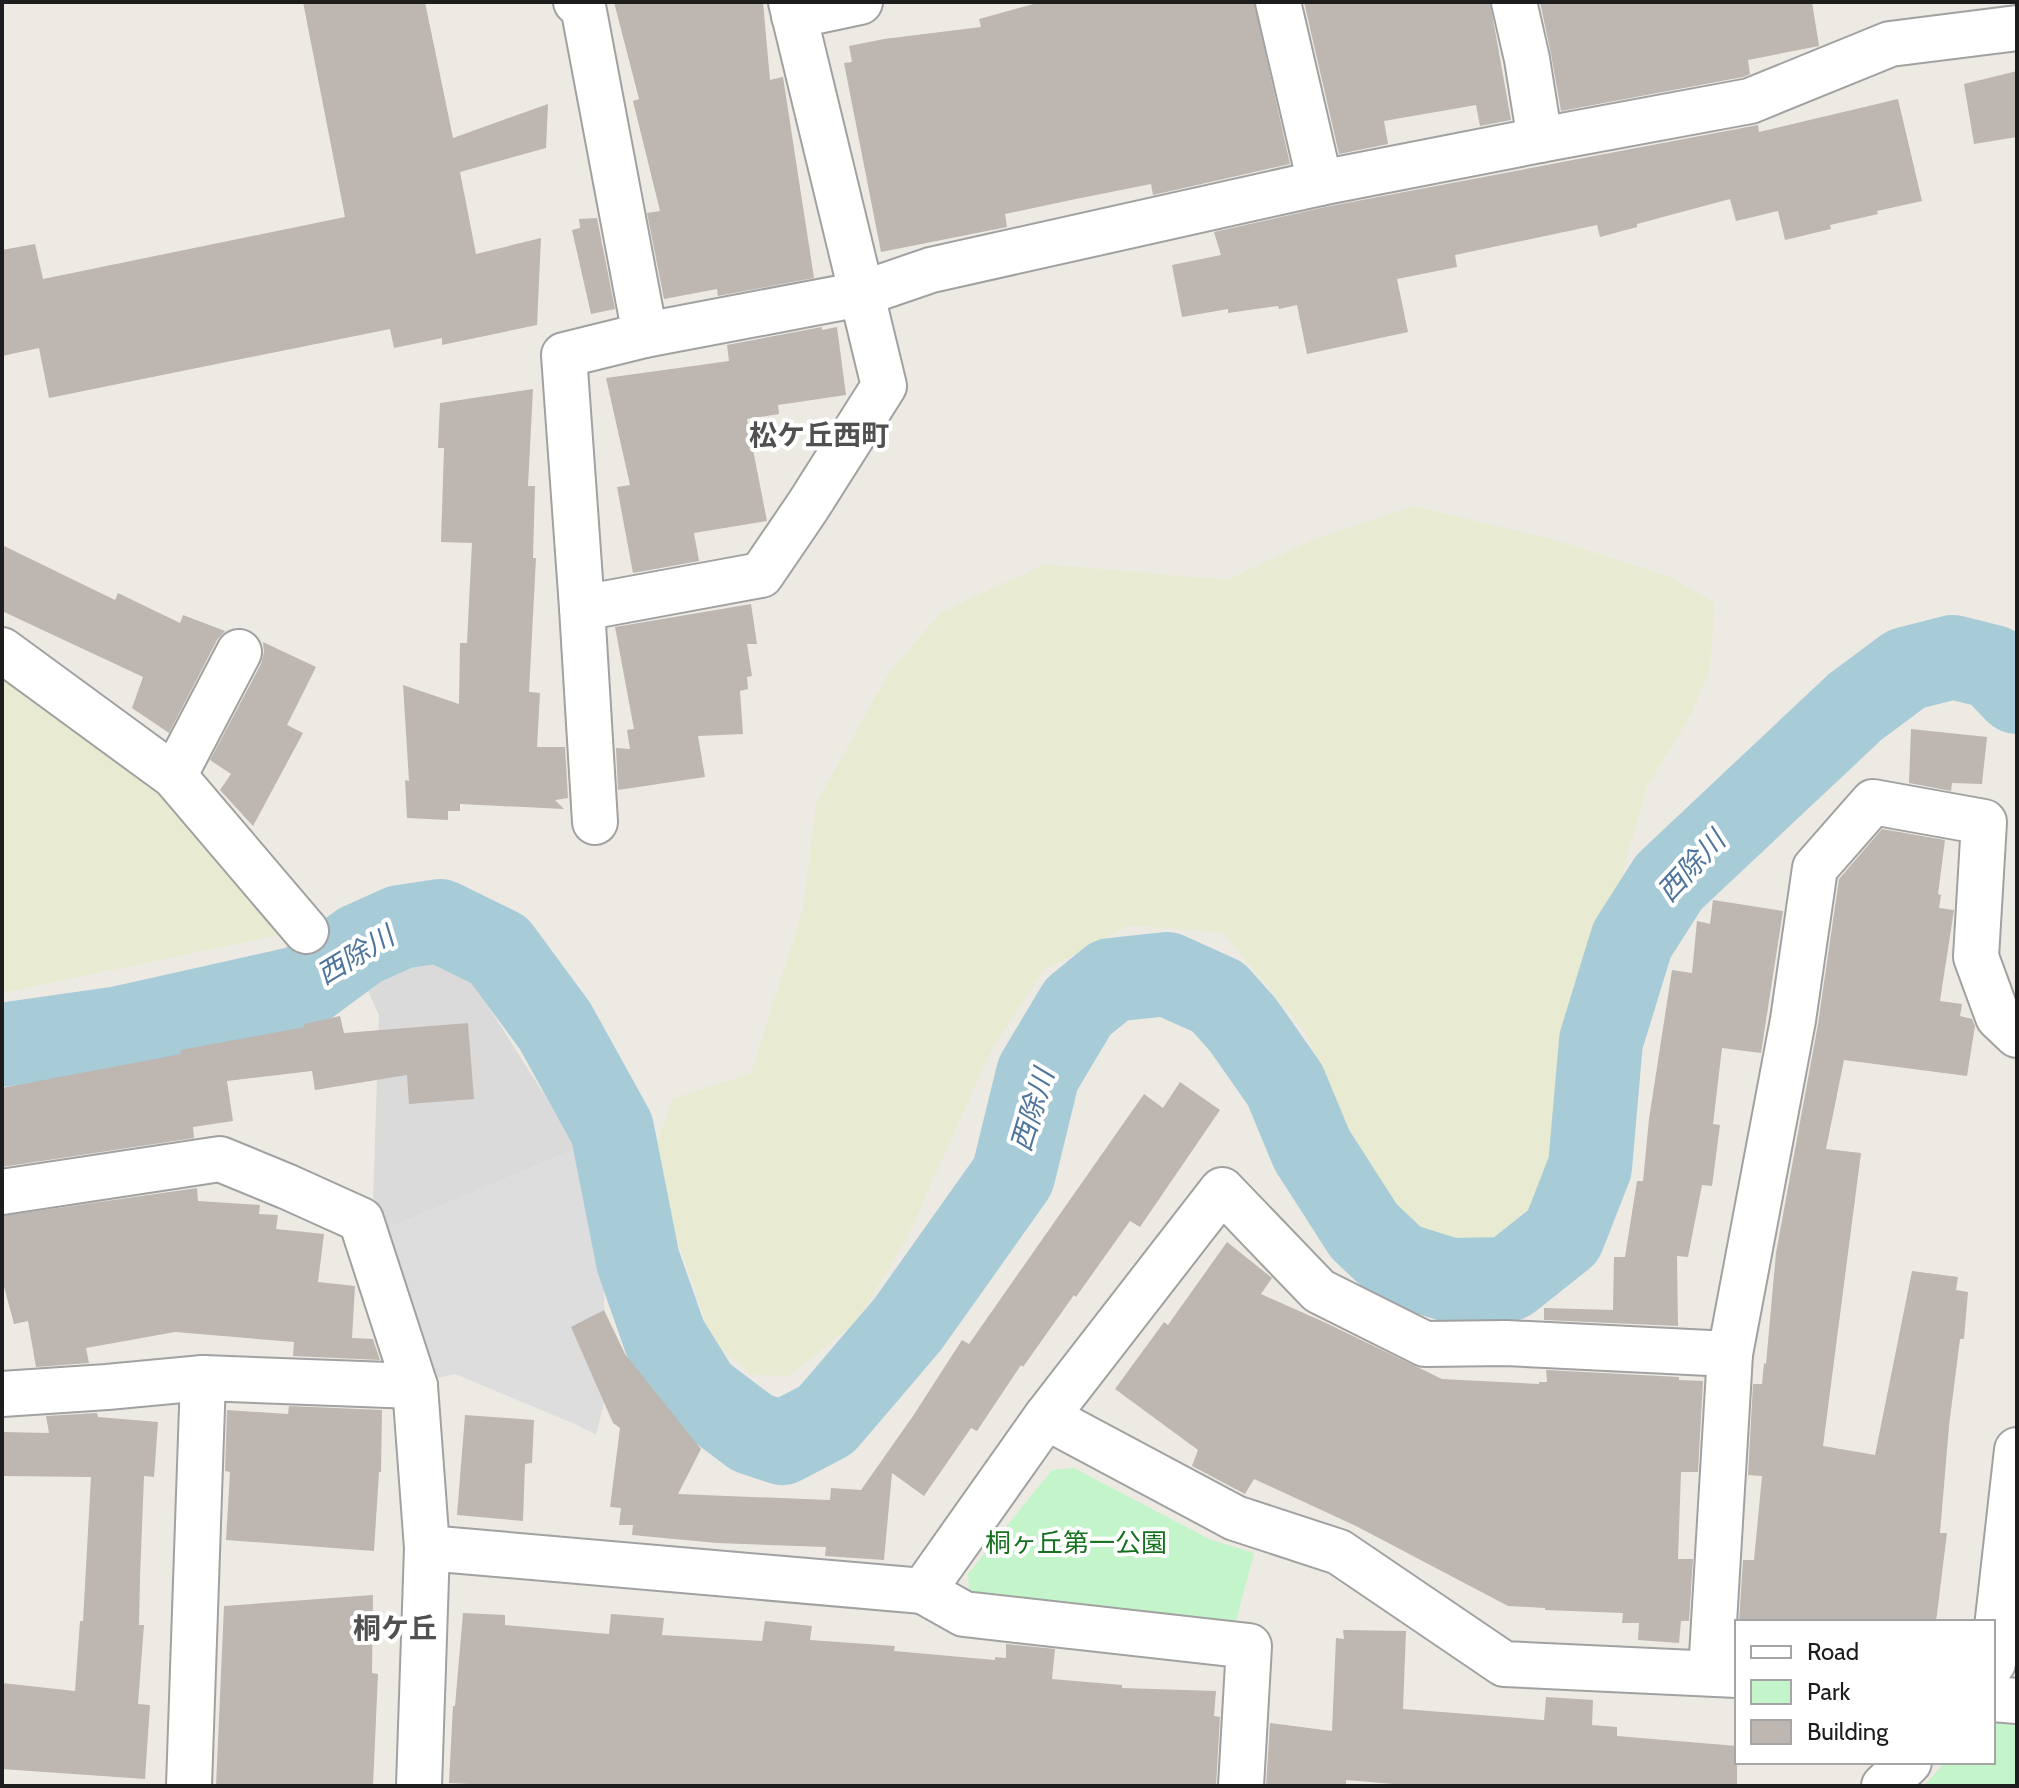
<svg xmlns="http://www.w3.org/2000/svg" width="2019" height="1788" font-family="Cabin,'Noto Sans JP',sans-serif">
<rect width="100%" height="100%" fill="#edeae4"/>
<!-- residential -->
<path fill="#dbdada" d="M 412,960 L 448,963 L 474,984 L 578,1148 L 386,1229 L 373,1202 L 379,1015 L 367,989 L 385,973 Z"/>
<!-- farmland -->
<g fill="#e8ebd1">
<path d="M 1414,506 L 1559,541 L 1668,576 L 1715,603 L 1710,670 L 1692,713 L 1648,785 L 1627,856 L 1614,926 L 1577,1024 L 1555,1161 L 1536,1202 L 1486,1244 L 1453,1246 L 1429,1240 L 1391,1214 L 1361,1159 L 1305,1032 L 1223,933 L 1130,925 L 1043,971 L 991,1051 L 907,1238 L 857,1321 L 789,1376 L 752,1375 L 711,1339 L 691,1276 L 648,1169 L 672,1099 L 751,1073 L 803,908 L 816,804 L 888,674 L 941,612 L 1046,564 L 1226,580 L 1315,539 Z"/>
<path d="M 2,669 L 158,794 L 289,933 L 2,993 Z"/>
</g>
<!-- park -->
<g fill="#c4f4c9">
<path d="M 1074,1468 L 1211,1540 L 1254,1553 L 1234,1629 L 969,1593 L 968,1574 L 1052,1470 Z"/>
<path d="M 1993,1723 L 2017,1725 L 2017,1786 L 1924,1786 L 1945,1762 L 1993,1762 Z"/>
</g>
<!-- parking -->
<path fill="#ddd" d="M 578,1148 L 605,1231 L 604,1310 L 572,1327 L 615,1360 L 596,1435 L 577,1425 L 455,1374 L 438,1378 L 386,1229 Z"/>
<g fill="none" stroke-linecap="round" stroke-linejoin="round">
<!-- river -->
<path stroke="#a8ccd7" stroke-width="84" d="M 2,1045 L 120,1028 L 303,987 L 360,945 L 400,927 L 440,921 L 499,950 L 555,1026 L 612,1129 L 638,1261 L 665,1338 L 699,1393 L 752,1433 L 782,1443 L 826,1420 L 908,1324 L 1013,1176 L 1038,1074 L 1078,1007 L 1111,980 L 1167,974 L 1218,997 L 1243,1025 L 1285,1085 L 1312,1150 L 1364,1231 L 1399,1264 L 1450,1280 L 1509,1279 L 1563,1236 L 1590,1167 L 1601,1041 L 1632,940 L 1669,882 L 1855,707 L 1906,669 L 1953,657 L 1993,667 L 2017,692"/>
</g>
<!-- building -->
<g fill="#bdb6b1">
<path d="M 303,2 L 425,2 L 453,138 L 548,104 L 546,148 L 460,172 L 476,254 L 541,238 L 537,325 L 442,345 L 442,338 L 394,348 L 390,329 L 49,398 L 39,348 L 2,356 L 2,250 L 35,244 L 43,279 L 345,217 Z"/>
<path d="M 614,2 L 763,2 L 770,80 L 783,77 L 814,278 L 718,296 L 717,289 L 664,299 L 647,213 L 660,211 L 633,101 L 639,99 Z"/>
<path d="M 1041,2 L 1254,2 L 1290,164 L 1153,195 L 1151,184 L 1071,200 L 1005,214 L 1007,227 L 881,252 L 844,63 L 852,62 L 849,46 L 884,39 L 981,27 L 979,19 Z"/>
<path d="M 1304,2 L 1490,2 L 1511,120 L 1480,126 L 1476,105 L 1384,121 L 1388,144 L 1339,154 Z"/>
<path d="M 1540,2 L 1812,2 L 1819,46 L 1748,60 L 1750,74 L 1743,77 L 1561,111 L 1551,54 Z"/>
<path d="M 2017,71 L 2017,137 L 1974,144 L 1964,84 Z"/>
<path d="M 1898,99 L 1922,201 L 1877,211 L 1878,214 L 1830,225 L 1831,229 L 1785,240 L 1778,211 L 1736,221 L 1730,199 L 1637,224 L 1637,227 L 1600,237 L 1597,225 L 1455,255 L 1457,267 L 1397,279 L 1408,332 L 1307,354 L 1297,305 L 1279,309 L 1278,306 L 1228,313 L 1228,309 L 1182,317 L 1172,265 L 1221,255 L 1214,232 L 1325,207 L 1758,125 L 1759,132 Z"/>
<path d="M 597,218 L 615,309 L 591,314 L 572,230 L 580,228 L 579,219 Z"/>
<path d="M 822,327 L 822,330 L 837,327 L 846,395 L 778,405 L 779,414 L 747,419 L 767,521 L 694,533 L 699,561 L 633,573 L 617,487 L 630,485 L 606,378 L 729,361 L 727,345 Z"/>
<path d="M 533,389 L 528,486 L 535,486 L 533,558 L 536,558 L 529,692 L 540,693 L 537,747 L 565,747 L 568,798 L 555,800 L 564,809 L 460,804 L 460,811 L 448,811 L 448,820 L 407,818 L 405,780 L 409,781 L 403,685 L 459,704 L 460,643 L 467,643 L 472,543 L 441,542 L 444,448 L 438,448 L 440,403 Z"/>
<path d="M 2,545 L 115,600 L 118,593 L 180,623 L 183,615 L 225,631 L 217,640 L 169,733 L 132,708 L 143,677 L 2,611 Z"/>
<path d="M 751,604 L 757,644 L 747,644 L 752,676 L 747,677 L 748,689 L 740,691 L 743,734 L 698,736 L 705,777 L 618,790 L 616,748 L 630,749 L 627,730 L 634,729 L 615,627 Z"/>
<path d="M 263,642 L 316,667 L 287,725 L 303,733 L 253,826 L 220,790 L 231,774 L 210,760 L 261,664 L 264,652 Z"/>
<path d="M 1911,729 L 1987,737 L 1982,784 L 1952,783 L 1951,791 L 1909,783 Z"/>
<path d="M 1882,829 L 1945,840 L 1938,894 L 1941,895 L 1939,908 L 1954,910 L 1940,1001 L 1962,1004 L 1960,1016 L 1972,1019 L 1975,1026 L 1967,1076 L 1844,1060 L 1826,1149 L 1861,1153 L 1823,1446 L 1875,1455 L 1912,1271 L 1958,1277 L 1956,1290 L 1968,1292 L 1964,1339 L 1960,1339 L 1949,1426 L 1940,1533 L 1947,1533 L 1936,1622 L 1739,1622 L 1743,1560 L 1754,1560 L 1762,1476 L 1748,1475 L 1753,1384 L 1762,1384 L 1764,1363 L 1766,1364 L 1776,1253 L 1818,1024 L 1839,879 Z"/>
<path d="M 1713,900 L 1783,911 L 1761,1053 L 1722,1048 L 1713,1124 L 1720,1125 L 1712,1186 L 1702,1185 L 1688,1257 L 1677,1256 L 1678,1326 L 1544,1320 L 1544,1308 L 1613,1310 L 1614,1257 L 1625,1257 L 1637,1181 L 1643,1181 L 1649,1119 L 1672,970 L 1692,973 L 1697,921 L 1710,924 Z"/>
<path d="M 340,1016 L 344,1033 L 468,1023 L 474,1099 L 409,1104 L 407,1075 L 315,1090 L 312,1071 L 227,1081 L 233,1121 L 193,1127 L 194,1138 L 2,1167 L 2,1088 L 181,1054 L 180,1050 L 305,1027 L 304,1024 Z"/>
<path d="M 1180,1082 L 1220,1110 L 1140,1227 L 1130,1221 L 1076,1297 L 1074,1295 L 1023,1367 L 1021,1365 L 977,1431 L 971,1428 L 924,1496 L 892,1473 L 884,1560 L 825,1556 L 826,1547 L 717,1543 L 632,1535 L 633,1525 L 619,1525 L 621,1508 L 610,1507 L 620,1428 L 613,1423 L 571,1327 L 604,1310 L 625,1354 L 701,1449 L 678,1494 L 830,1500 L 831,1488 L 861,1490 L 913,1416 L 962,1340 L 969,1344 L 1144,1094 L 1163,1108 Z"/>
<path d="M 197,1188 L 198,1201 L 260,1205 L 259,1214 L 278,1215 L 276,1229 L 324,1234 L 318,1282 L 355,1286 L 352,1338 L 373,1339 L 380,1360 L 293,1356 L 294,1342 L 175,1332 L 86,1348 L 89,1363 L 36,1367 L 28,1321 L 14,1324 L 2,1279 L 2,1216 Z"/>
<path d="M 1227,1242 L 1272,1278 L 1261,1294 L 1326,1323 L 1442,1379 L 1539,1384 L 1539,1382 L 1547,1382 L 1546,1370 L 1679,1377 L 1679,1380 L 1703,1381 L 1698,1472 L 1681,1472 L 1678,1559 L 1693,1559 L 1689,1621 L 1681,1621 L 1679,1643 L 1638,1640 L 1639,1623 L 1622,1623 L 1623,1613 L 1545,1610 L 1545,1608 L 1508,1606 L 1356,1526 L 1254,1479 L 1245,1494 L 1192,1466 L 1198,1450 L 1115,1389 L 1164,1322 L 1168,1325 Z"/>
<path d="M 289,1406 L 382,1410 L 381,1472 L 379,1472 L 374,1551 L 226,1540 L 230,1472 L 225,1471 L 227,1410 L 288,1414 Z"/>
<path d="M 97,1413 L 98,1417 L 158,1422 L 154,1477 L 144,1476 L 140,1578 L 139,1625 L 144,1625 L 138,1704 L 150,1705 L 145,1779 L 2,1769 L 2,1683 L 75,1691 L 80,1621 L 83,1621 L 91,1477 L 2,1476 L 3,1432 L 49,1433 L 46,1416 Z"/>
<path d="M 465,1415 L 534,1420 L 532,1463 L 525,1464 L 523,1521 L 457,1515 Z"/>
<path d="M 373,1595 L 372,1673 L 378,1674 L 373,1786 L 216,1786 L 224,1606 Z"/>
<path d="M 463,1613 L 505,1615 L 505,1625 L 609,1634 L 611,1614 L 664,1618 L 662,1635 L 762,1641 L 765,1621 L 812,1626 L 810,1640 L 895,1646 L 894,1651 L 995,1660 L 995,1657 L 1006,1658 L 1006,1644 L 1055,1649 L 1052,1679 L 1122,1685 L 1122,1688 L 1216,1691 L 1214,1716 L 1220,1717 L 1216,1786 L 510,1786 L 449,1783 L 453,1706 L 455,1706 Z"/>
<path d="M 1343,1630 L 1406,1631 L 1403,1709 L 1544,1720 L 1546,1697 L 1593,1700 L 1592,1725 L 1617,1727 L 1617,1736 L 1737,1746 L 1737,1786 L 1417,1786 L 1346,1780 L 1346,1786 L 1266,1786 L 1270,1723 L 1332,1731 L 1336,1638 L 1344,1639 Z"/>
</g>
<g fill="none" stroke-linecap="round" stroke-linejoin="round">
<defs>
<g id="minor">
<path d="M 576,2 L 583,6 L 645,335"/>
<path d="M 1278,2 L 1320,183"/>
<path d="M 1514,2 L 1527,59 L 1540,140"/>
<path d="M 794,16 L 860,2"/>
<path d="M 582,608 L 761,575 L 808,506 L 884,386 L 791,2"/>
<path d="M 2,650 L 174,776 L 306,931"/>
<path d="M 174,776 L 239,652"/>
<path d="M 595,822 L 582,608 L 564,355 L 645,335 L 861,294 L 931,270 L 1320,183 L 1540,140 L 1750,101 L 1890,44 L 2017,28"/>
<path d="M 2,1192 L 220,1159 L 288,1187 L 361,1220 L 415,1386 L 427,1548"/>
<path d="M 2,1394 L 107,1387 L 203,1378 L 415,1386"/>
<path d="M 1046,1417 L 1222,1190 L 1319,1291 L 1425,1344 L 1506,1343 L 1730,1354 L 1793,1020 L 1815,868 L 1873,802 L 1984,822 L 1976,957 L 1998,1017 L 2017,1035"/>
<path d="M 923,1591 L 964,1614 L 1249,1646 L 1241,1786"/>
<path d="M 1993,1663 L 2017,1450"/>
<path d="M 1711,1673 L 1730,1354"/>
<path d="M 1993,1699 L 2017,1701"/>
<path d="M 189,1786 L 203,1378"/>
<path d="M 1884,1786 L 1909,1762"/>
</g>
<path id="tertiary" d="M 419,1786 L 427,1548 L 923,1591 L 1046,1417 L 1235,1518 L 1339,1552 L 1504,1664 L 1737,1675"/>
</defs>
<!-- minor casing -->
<use href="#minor" stroke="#a1a1a1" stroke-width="48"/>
<!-- tertiary casing -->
<use href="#tertiary" stroke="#a1a1a1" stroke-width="48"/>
<!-- minor -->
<use href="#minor" stroke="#fff" stroke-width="44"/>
<!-- tertiary -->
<use href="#tertiary" stroke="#fff" stroke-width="44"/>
</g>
<g text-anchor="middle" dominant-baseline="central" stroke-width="8" stroke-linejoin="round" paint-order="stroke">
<!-- park labels -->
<g font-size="26" fill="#15711e" stroke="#fff">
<text x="1076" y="1543">桐ヶ丘第一公園</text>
</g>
<!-- neighbourhood labels -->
<g font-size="28" font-weight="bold" fill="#505050" stroke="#fff">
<text x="819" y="435">松ケ丘西町</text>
<text x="395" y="1628">桐ケ丘</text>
</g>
<!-- water labels -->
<g font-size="28" font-style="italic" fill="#4f759d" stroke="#fff">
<text transform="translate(1691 866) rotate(-47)">西除川</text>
<text transform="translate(355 955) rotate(-31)">西除川</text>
<text transform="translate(1032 1110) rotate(-73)">西除川</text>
</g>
</g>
<!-- border -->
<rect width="2019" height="1788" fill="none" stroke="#1d1d1d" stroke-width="8"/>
<!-- legend -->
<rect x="1735" y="1620" width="260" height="144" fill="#ffffff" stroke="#a5a5a5" stroke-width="2"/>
<rect x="1751" y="1646" width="40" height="12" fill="#ffffff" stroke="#a5a5a5" stroke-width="2"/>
<text x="1807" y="1660" font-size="24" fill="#1d1d1d">Road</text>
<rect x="1751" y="1680" width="40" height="24" fill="#c4f4c9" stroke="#a5a5a5" stroke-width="2"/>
<text x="1807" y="1700" font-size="24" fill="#1d1d1d">Park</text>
<rect x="1751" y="1720" width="40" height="24" fill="#bdb6b1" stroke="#a5a5a5" stroke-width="2"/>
<text x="1807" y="1740" font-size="24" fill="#1d1d1d">Building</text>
</svg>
